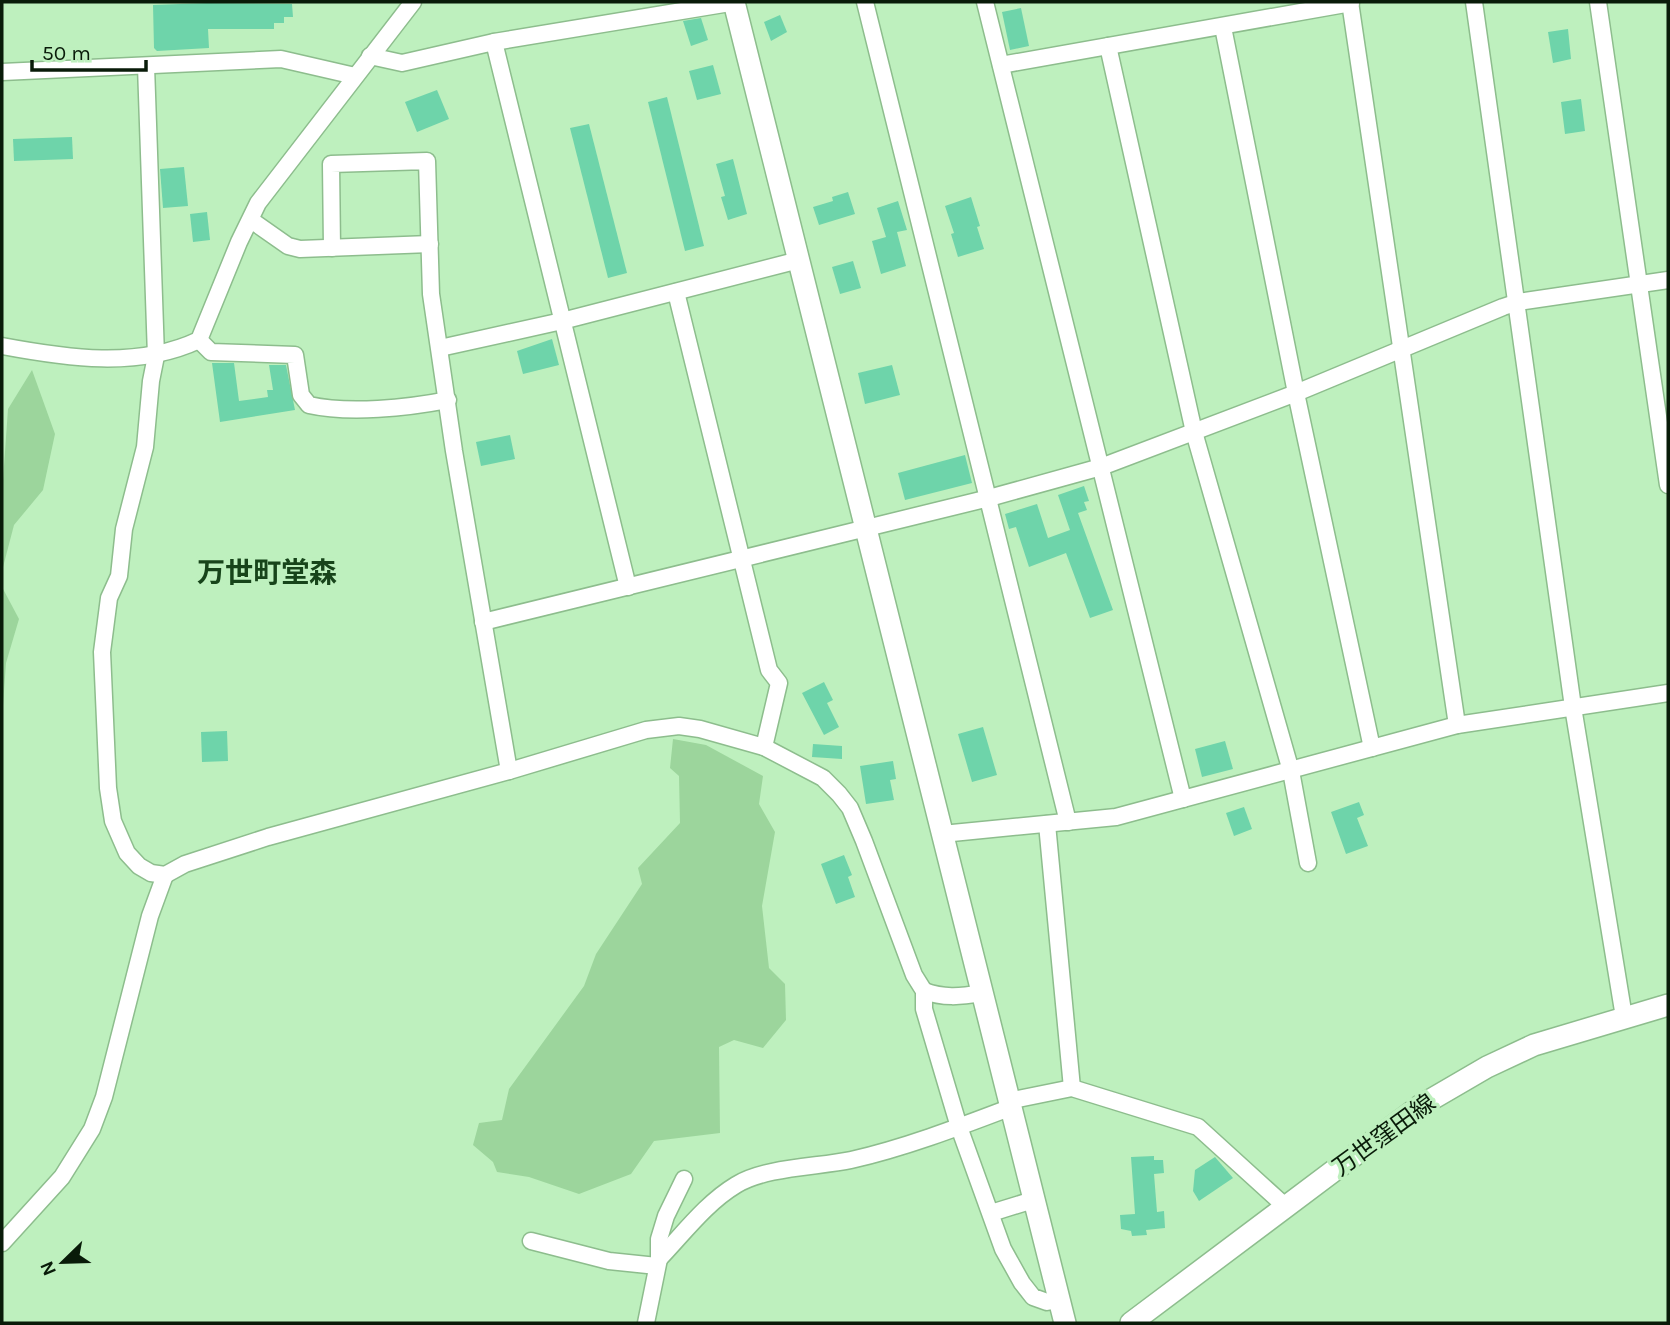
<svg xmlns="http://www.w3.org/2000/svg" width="1670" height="1325" font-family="Karla,'Noto Sans JP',sans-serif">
<rect width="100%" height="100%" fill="#bef0be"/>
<!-- green -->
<g fill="#9cd59c">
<path d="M 32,370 L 55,434 L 43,490 L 14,525 L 2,571 L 2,494 L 8,409 Z"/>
<path d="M 2,587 L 19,619 L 6,663 L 2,719 Z"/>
<path d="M 673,739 L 706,745 L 763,776 L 759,804 L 775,832 L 762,906 L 769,968 L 785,984 L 786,1020 L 763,1048 L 734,1040 L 719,1047 L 720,1133 L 654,1141 L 631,1174 L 579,1194 L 529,1177 L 497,1172 L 493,1162 L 473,1145 L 479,1123 L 502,1120 L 509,1089 L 584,986 L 596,954 L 642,884 L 638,868 L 680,823 L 679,776 L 670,768 Z"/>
</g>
<!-- building -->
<g fill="#6ed4aa">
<path d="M 207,3 L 292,4 L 293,17 L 284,17 L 284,23 L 274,23 L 274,29 L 208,29 L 209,48 L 157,51 L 154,48 L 153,5 Z"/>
<path d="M 1021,8 L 1029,46 L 1010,50 L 1002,12 Z"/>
<path d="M 780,15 L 787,32 L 771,41 L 764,22 Z"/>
<path d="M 701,18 L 708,40 L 691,46 L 683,21 Z"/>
<path d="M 1568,29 L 1571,59 L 1553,63 L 1548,32 Z"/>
<path d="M 713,65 L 721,94 L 697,100 L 689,71 Z"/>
<path d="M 437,90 L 449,119 L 417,132 L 405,102 Z"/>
<path d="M 667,97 L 704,246 L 685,251 L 648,102 Z"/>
<path d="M 1581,99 L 1585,131 L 1565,134 L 1561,102 Z"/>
<path d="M 589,124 L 627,273 L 608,278 L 570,128 Z"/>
<path d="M 72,137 L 73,159 L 14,161 L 13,139 Z"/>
<path d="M 733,159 L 747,214 L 728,220 L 721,197 L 725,196 L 716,164 Z"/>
<path d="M 184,167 L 188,206 L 163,208 L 160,169 Z"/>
<path d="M 848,192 L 855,214 L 819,225 L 813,207 L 833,201 L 832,197 Z"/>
<path d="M 971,197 L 980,226 L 977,227 L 984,249 L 958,257 L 951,234 L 954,233 L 945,206 Z"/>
<path d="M 898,201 L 907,230 L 897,232 L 906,266 L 881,274 L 872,241 L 886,237 L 877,208 Z"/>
<path d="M 207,212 L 210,240 L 193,242 L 190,214 Z"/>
<path d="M 853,261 L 861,288 L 840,294 L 832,267 Z"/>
<path d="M 552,339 L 559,365 L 523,374 L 517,351 Z"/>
<path d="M 212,363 L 234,363 L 239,401 L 268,397 L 267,390 L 273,390 L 269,365 L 286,365 L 295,410 L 220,422 Z"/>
<path d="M 892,365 L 900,395 L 865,404 L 858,373 Z"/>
<path d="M 510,435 L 515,459 L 481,466 L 476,442 Z"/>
<path d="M 965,455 L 972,483 L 905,500 L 898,473 Z"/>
<path d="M 1084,486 L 1089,501 L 1084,502 L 1087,510 L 1078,513 L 1113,610 L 1090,618 L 1066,553 L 1029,567 L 1016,527 L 1009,529 L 1005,514 L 1037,504 L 1048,538 L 1070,530 L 1058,495 Z"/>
<path d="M 824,682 L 833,700 L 827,703 L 839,727 L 824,735 L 802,693 Z"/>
<path d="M 983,727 L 997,775 L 972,782 L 958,734 Z"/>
<path d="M 227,731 L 228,761 L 202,762 L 201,732 Z"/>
<path d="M 1225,741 L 1233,769 L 1202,777 L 1195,749 Z"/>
<path d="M 813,744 L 842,746 L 842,759 L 812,757 Z"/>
<path d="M 893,761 L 896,779 L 890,780 L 894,800 L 866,804 L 860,766 Z"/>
<path d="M 1359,802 L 1364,815 L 1357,818 L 1368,846 L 1346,854 L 1331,812 Z"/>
<path d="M 1244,807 L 1252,829 L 1234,836 L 1226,813 Z"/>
<path d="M 844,855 L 852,875 L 848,877 L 855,897 L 836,904 L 821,864 Z"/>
<path d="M 1154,1156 L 1154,1160 L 1163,1160 L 1164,1173 L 1154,1174 L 1157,1212 L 1164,1211 L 1165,1228 L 1146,1230 L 1147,1235 L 1132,1236 L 1131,1231 L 1121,1229 L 1120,1215 L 1135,1214 L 1131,1157 Z"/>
<path d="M 1215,1157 L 1233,1178 L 1199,1201 L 1193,1191 L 1195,1170 Z"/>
</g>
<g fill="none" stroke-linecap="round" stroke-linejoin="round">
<defs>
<g id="street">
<path d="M 865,2 L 1068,822"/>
<path d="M 985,2 L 1183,799"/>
<path d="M 1350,2 L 1457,725"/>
<path d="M 1474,2 L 1573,707 L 1624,1017"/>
<path d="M 1598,2 L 1668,485"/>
<path d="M 1223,27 L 1296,393 L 1372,748"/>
<path d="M 494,42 L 628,587"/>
<path d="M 1108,46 L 1194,432 L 1291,771 L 1308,863"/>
<path d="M 370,56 L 402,63 L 494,42 L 736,2"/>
<path d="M 1001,65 L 1351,3"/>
<path d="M 146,66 L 156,356 L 151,381 L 145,447 L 124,529 L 119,576 L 109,598 L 102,652 L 108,788 L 113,821 L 127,853 L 139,866 L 151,873 L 165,875 L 185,864 L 268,837 L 509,771 L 646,730 L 679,726 L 700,729 L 764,747 L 823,778 L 839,794 L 850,808 L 864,841 L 914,975 L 924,991 L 924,1009 L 959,1127 L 1003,1249 L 1022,1283 L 1033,1297 L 1047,1302 L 1058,1300"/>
<path d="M 2,72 L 281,59 L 355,76"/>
<path d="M 251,220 L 288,246 L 300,249 L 430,244"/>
<path d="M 332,248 L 331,164 L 427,161 L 431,294 L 454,451 L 509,771"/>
<path d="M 676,292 L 769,670 L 779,683 L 764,747"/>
<path d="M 199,340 L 211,352 L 295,355 L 301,395 L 309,405 C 349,414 407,408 448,400"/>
<path d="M 2,346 C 66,358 138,369 199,340 L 239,242 L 258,203 L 413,2"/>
<path d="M 440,348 L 562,321 L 799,260"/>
<path d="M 483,622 L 989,498 L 1101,467 L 1296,393 L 1503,307 L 1518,302 L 1668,280"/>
<path d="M 1047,824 L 1072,1088"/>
<path d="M 942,834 L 1116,817 L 1457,725 L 1668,693"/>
<path d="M 924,991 C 943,998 960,997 981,993"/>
<path d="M 1008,1101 L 1072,1088 L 1198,1127 L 1286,1207"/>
<path d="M 991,1213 L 1033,1200"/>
<path d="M 531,1241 L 609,1261 L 657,1266"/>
<path d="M 2,1243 L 62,1177 L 92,1129 L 104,1097 L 150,916 L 165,875"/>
<path d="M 659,1259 C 683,1234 706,1203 736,1185 C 765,1167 818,1167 851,1160 C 904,1148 959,1127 1009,1108"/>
<path d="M 646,1323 L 659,1259 L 659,1239 L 666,1216 L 684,1179"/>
</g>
<g id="secondary">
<path d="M 734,2 L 1065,1323"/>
<path d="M 1131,1323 L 1420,1106 L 1487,1067 L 1534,1045 L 1668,1005"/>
</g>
</defs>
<!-- street casing -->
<use href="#street" stroke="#8dbd8d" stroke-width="19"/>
<!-- secondary casing -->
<use href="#secondary" stroke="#8dbd8d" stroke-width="24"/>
<!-- street -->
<use href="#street" stroke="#fff" stroke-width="16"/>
<!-- secondary -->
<use href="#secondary" stroke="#fff" stroke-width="21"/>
</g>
<g text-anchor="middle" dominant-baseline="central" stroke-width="7" stroke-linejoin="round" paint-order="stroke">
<!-- street labels -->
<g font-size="24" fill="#091b09" stroke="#bef0be">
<text transform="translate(1384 1135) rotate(-36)">万世窪田線</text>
</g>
<!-- quarter labels -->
<g font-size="28" font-weight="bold" fill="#17441a" stroke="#bef0be">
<text x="267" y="572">万世町堂森</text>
</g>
</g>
<!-- border -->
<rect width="1670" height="1325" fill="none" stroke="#091b09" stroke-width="7"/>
<!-- north arrow -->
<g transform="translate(63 1262) rotate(247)" stroke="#bef0be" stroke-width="5" paint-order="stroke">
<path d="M0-5L12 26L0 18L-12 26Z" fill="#091b09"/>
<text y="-10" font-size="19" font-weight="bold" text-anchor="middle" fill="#091b09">N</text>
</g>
<!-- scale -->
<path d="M32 60v10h114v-10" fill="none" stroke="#091b09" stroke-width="3.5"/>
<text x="42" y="60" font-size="21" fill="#091b09" stroke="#bef0be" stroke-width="5" paint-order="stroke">50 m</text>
</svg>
